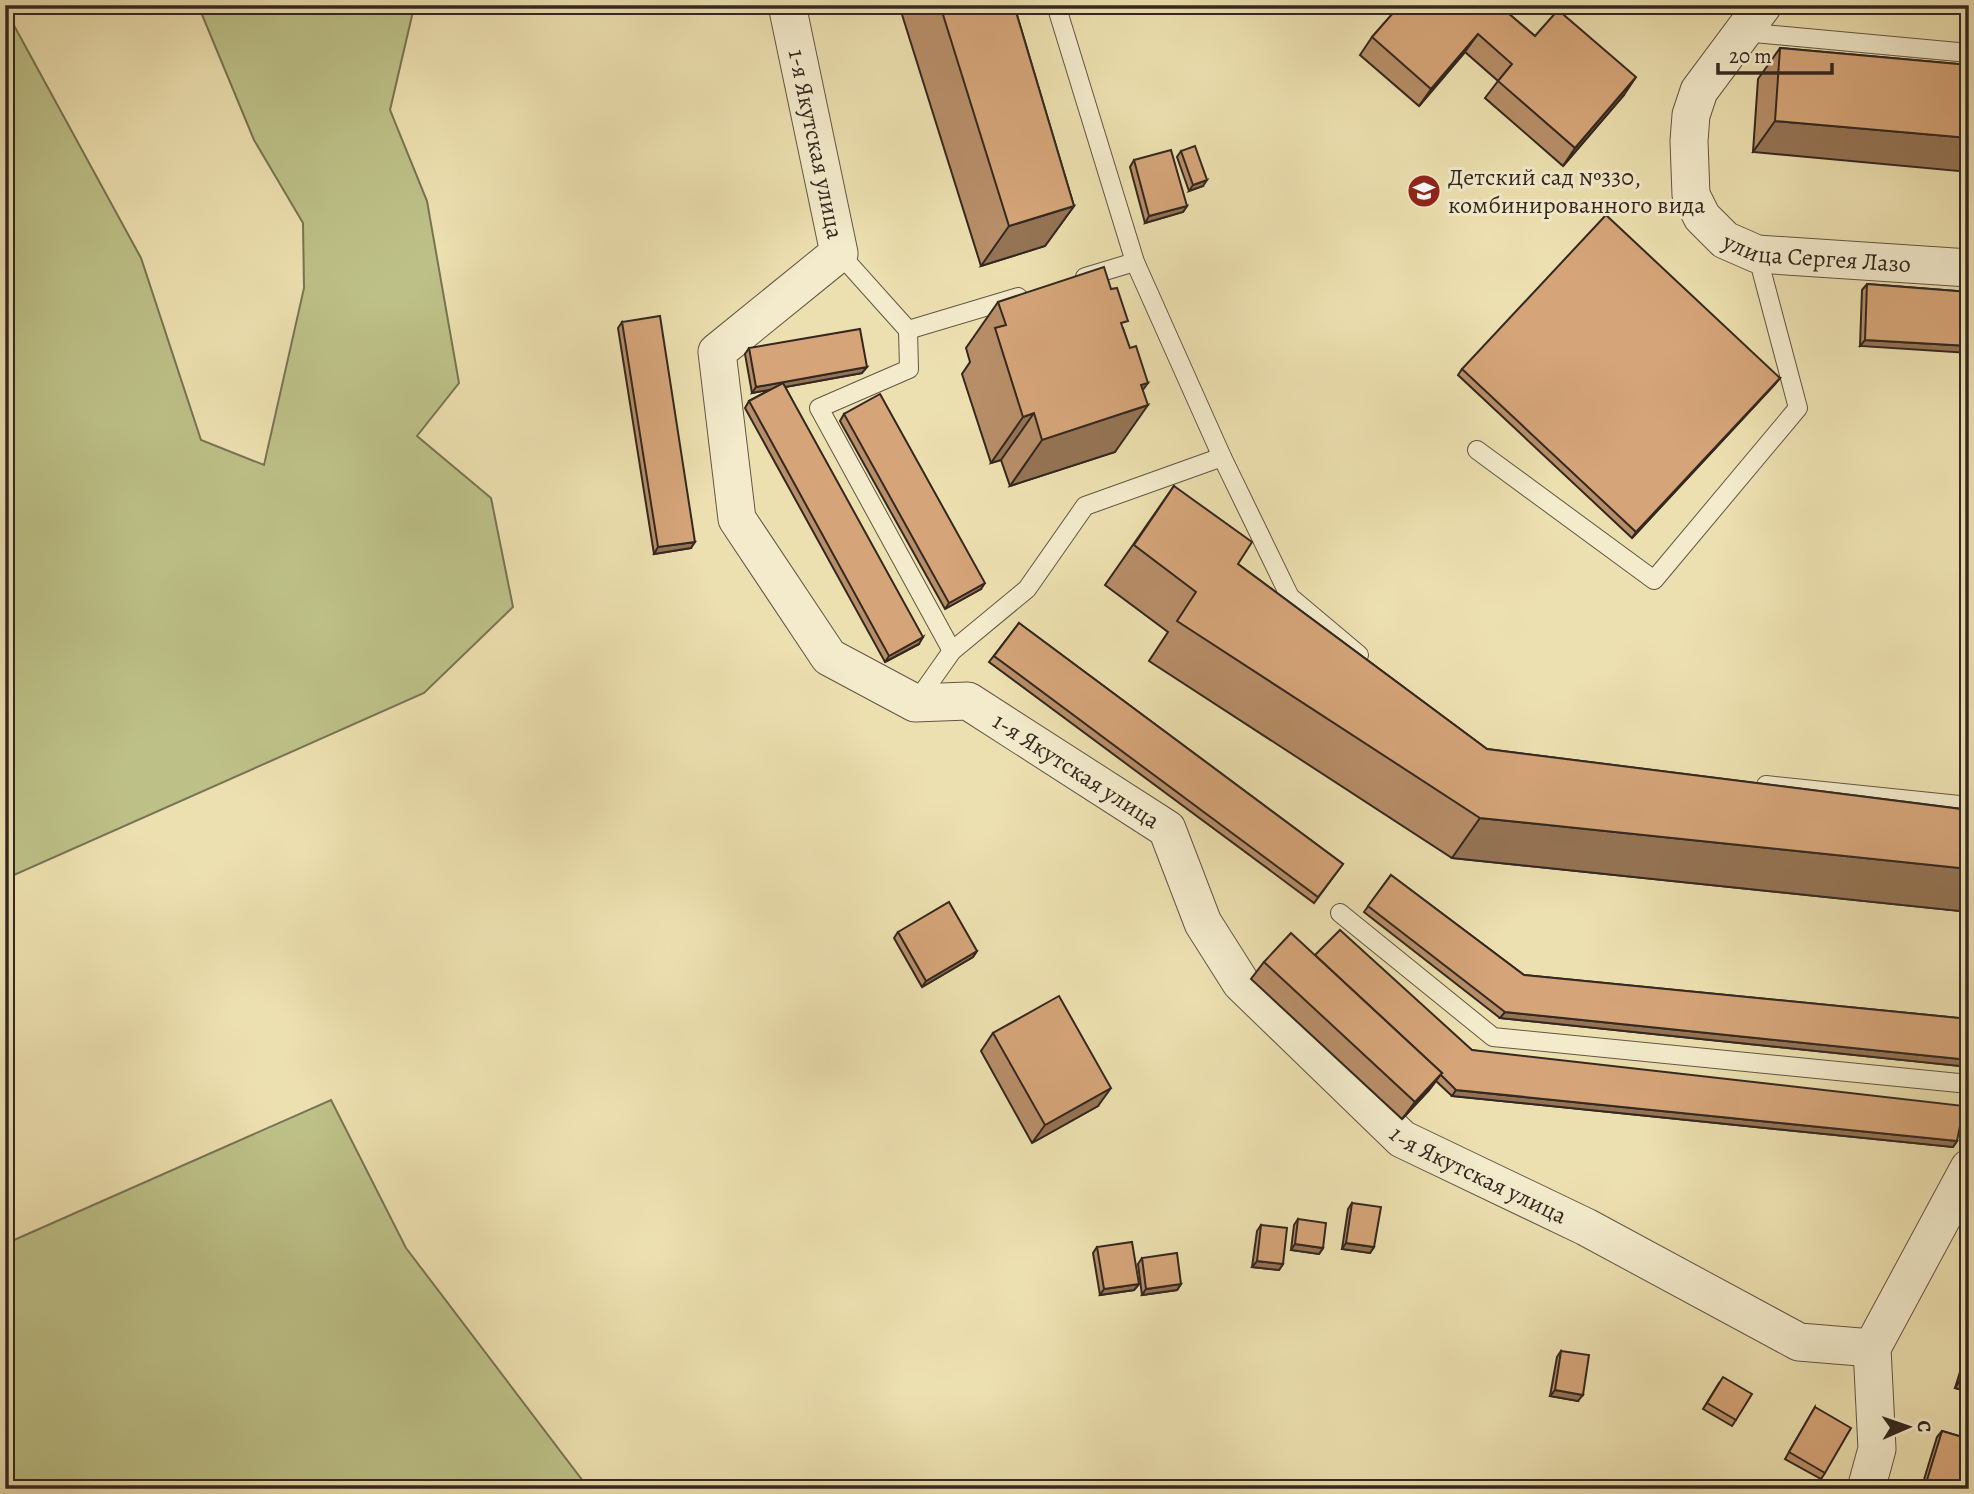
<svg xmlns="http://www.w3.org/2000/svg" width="1974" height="1494" font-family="Alegreya,serif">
<rect width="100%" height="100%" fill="#ede0b0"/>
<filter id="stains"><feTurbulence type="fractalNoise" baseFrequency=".00286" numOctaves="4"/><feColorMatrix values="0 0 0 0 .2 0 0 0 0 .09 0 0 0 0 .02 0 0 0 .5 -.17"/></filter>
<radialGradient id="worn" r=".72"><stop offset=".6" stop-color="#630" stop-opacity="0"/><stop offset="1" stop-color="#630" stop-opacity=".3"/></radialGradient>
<!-- green -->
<g fill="#bdc188" stroke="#787454" stroke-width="2">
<path d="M 198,5 L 412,5 L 414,7 L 390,110 L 427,201 L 459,383 L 417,436 L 491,498 L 513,607 L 424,693 L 5,879 L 5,9 L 141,258 L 201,440 L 264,465 L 304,288 L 303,223 L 254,140 Z"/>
<path d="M 331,1100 L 406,1248 L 589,1489 L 5,1489 L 5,1244 Z"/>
</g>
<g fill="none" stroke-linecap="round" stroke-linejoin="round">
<defs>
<g id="lane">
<path d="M 1056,5 L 1135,262 L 1222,457 L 1290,597 L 1359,655"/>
<path d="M 1743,32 L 1969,53"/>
<path d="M 839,253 L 908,330 L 1018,297"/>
<path d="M 1085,277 L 1135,262"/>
<path d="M 908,330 L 909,369 L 819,408 L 952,651"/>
<path d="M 1477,450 L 1654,580 L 1798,408 L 1757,254"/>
<path d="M 916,702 L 952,651 L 1027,589 L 1085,506 L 1222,457"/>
<path d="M 1766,785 L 1969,806"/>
<path d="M 1340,913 L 1493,1037 L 1969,1084"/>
</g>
<g id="street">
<path id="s1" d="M 787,5 L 839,253 L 717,352 L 737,519 L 829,657 L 915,703 L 968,701 L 1167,829 L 1203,923 L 1241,983 L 1402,1139 L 1586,1227 L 1799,1342 L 1872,1348"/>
<path id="s2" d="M 1763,5 L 1699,91 L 1691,115 L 1689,141 L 1691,195 L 1702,217 L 1725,240 L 1757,254 L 1969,268"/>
<path d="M 1866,1489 L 1877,1449 L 1872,1348 L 1969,1168"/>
</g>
</defs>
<!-- lane casing -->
<use href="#lane" stroke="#625644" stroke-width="20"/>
<!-- street casing -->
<use href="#street" stroke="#625644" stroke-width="39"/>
<!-- lane -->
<use href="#lane" stroke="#f3ebcc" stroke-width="18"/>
<!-- street -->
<use href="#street" stroke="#f3ebcc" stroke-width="37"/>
</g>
<!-- wall -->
<g fill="#b78e68" stroke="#342820" stroke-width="2">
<path d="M 899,5 L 1014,5 L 1074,206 L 1045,246 L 981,266 Z"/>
<path d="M 1391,5 L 1506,5 L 1503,9 L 1535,36 L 1624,95 L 1563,166 L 1485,98 L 1498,81 L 1465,52 L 1419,106 L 1360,55 L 1372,37 L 1396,10 Z"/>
<path d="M 1780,48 L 1969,65 L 1753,152 L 1758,79 Z"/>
<path d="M 1181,151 L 1203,186 L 1189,191 L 1177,157 Z"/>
<path d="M 1134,160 L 1187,206 L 1183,212 L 1145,223 L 1130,167 Z"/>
<path d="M 1867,284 L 1969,292 L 1860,346 L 1862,290 Z"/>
<path d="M 998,302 L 1123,328 L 1143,390 L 1115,452 L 1010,486 L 1001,460 L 991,463 L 962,374 L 970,362 L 966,348 Z"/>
<path d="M 622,322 L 691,548 L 654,554 L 618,328 Z"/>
<path d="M 749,348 L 862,373 L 785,387 L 919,644 L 885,662 L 745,408 L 749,401 L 771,389 L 752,393 L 745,354 Z"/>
<path d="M 1462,369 L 1780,378 L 1775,384 L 1632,538 L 1458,375 Z"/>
<path d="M 844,414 L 981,589 L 945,609 L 840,421 Z"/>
<path d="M 1174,486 L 1238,564 L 1487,749 L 1969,810 L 1969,912 L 1452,858 L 1149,661 L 1168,632 L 1105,585 Z"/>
<path d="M 1019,623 L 1343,864 L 1314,903 L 989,662 Z"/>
<path d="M 1391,875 L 1524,975 L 1969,1019 L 1969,1067 L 1500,1018 L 1364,912 Z"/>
<path d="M 898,932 L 977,951 L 973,957 L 922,987 L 894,938 Z"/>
<path d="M 1315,955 L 1472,1050 L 1957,1141 L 1953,1147 L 1452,1096 L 1436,1081 L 1429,1090 L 1402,1119 L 1251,979 L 1264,962 Z"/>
<path d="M 993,1033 L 1098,1106 L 1032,1143 L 981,1051 Z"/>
<path d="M 1352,1203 L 1374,1247 L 1370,1253 L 1342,1249 L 1348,1209 Z"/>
<path d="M 1298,1219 L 1323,1248 L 1319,1254 L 1291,1250 L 1294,1225 Z"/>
<path d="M 1261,1225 L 1283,1264 L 1279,1270 L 1252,1267 L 1257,1231 Z"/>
<path d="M 1097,1247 L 1139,1284 L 1134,1290 L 1100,1295 L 1093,1253 Z"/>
<path d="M 1142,1258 L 1181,1284 L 1177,1290 L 1142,1295 L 1138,1264 Z"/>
<path d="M 1969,1343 L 1969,1392 L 1955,1388 Z"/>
<path d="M 1561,1351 L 1578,1401 L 1550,1396 L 1557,1357 Z"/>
<path d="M 1719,1383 L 1736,1420 L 1732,1426 L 1703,1409 Z"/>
<path d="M 1815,1407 L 1825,1473 L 1821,1479 L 1785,1459 Z"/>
<path d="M 1942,1431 L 1969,1439 L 1922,1486 L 1937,1437 Z"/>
</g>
<!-- shaded-wall -->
<g fill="#957455" stroke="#342820" stroke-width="2">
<path d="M 1478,34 L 1465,52 L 1419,106 L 1431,89 Z"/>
<path d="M 1636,77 L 1624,95 L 1563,166 L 1575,148 Z"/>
<path d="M 1775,121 L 1969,138 L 1969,172 L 1753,152 Z"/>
<path d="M 1207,180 L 1203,186 L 1189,191 L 1193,185 Z"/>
<path d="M 1074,206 L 1045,246 L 981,266 L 1009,226 Z"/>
<path d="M 1187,206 L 1183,212 L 1145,223 L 1149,216 Z"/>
<path d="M 1865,340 L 1969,346 L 1969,353 L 1860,346 Z"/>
<path d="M 867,367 L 862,373 L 752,393 L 756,387 Z"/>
<path d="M 1780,378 L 1775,384 L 1632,538 L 1636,532 Z"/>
<path d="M 1148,383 L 1127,412 L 1148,405 L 1115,452 L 1010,486 L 1042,440 L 1141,385 Z"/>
<path d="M 1034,413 L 1001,460 L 991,463 L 1023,417 Z"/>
<path d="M 695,542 L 691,548 L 654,554 L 658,547 Z"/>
<path d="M 985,583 L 981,589 L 945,609 L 949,603 Z"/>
<path d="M 923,637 L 919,644 L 885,662 L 889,656 Z"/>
<path d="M 1480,818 L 1969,869 L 1969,912 L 1452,858 Z"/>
<path d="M 977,951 L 973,957 L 922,987 L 926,981 Z"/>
<path d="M 1505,1012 L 1969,1060 L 1969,1067 L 1500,1018 Z"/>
<path d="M 1442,1073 L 1429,1090 L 1402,1119 L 1415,1102 Z"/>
<path d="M 1111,1088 L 1098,1106 L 1032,1143 L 1045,1125 Z"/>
<path d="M 1456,1090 L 1957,1141 L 1953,1147 L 1452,1096 Z"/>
<path d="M 1346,1243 L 1374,1247 L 1370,1253 L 1342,1249 Z"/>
<path d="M 1295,1244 L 1323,1248 L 1319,1254 L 1291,1250 Z"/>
<path d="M 1257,1261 L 1283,1264 L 1279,1270 L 1252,1267 Z"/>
<path d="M 1139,1284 L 1134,1290 L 1100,1295 L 1104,1289 Z"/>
<path d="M 1181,1284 L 1177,1290 L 1142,1295 L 1146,1289 Z"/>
<path d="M 1959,1382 L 1969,1385 L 1969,1392 L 1955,1388 Z"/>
<path d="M 1555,1390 L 1583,1395 L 1578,1401 L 1550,1396 Z"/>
<path d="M 1927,1480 L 1955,1489 L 1930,1489 L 1922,1486 Z"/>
</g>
<!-- building -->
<g fill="#d5a579" stroke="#342820" stroke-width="2">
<path d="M 940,5 L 1014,5 L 1074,206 L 1009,226 Z"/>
<path d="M 1400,5 L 1503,5 L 1501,7 L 1535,36 L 1558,10 L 1636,77 L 1575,148 L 1498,81 L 1512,64 L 1478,34 L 1431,89 L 1372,37 Z"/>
<path d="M 1780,48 L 1969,65 L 1969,138 L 1775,121 Z"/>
<path d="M 1195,146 L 1207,180 L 1193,185 L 1181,151 Z"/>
<path d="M 1171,150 L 1187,206 L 1149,216 L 1134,160 Z"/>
<path d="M 1606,215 L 1780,378 L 1636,532 L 1462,369 Z"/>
<path d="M 1104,267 L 1111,289 L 1117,288 L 1128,321 L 1121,323 L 1130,348 L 1136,346 L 1148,383 L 1141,385 L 1148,405 L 1042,440 L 1034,413 L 1023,417 L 995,328 L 1006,325 L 998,302 Z"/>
<path d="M 1867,284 L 1969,292 L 1969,346 L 1865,340 Z"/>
<path d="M 660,316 L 695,542 L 658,547 L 622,322 Z"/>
<path d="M 860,329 L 867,367 L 756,387 L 749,348 Z"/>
<path d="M 783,383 L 923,637 L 889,656 L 749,401 Z"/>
<path d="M 880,394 L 985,583 L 949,603 L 844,414 Z"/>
<path d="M 1174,486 L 1252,542 L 1238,564 L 1487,749 L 1969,810 L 1969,869 L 1480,818 L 1177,621 L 1196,592 L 1134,545 Z"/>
<path d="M 1019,623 L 1343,864 L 1318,897 L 994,656 Z"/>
<path d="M 1391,875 L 1524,975 L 1969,1019 L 1969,1060 L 1505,1012 L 1368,906 Z"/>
<path d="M 949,902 L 977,951 L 926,981 L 898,932 Z"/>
<path d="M 1340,930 L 1472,1050 L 1964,1106 L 1957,1141 L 1456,1090 L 1440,1074 L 1442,1073 L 1315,955 Z"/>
<path d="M 1291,933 L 1442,1073 L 1415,1102 L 1264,962 Z"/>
<path d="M 1059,996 L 1111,1088 L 1045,1125 L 993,1033 Z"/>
<path d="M 1352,1203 L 1381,1207 L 1374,1247 L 1346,1243 Z"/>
<path d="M 1298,1219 L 1326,1223 L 1323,1248 L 1295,1244 Z"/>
<path d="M 1261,1225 L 1287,1228 L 1283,1264 L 1257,1261 Z"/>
<path d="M 1132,1242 L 1139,1284 L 1104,1289 L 1097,1247 Z"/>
<path d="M 1177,1253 L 1181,1284 L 1146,1289 L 1142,1258 Z"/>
<path d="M 1561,1351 L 1589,1355 L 1583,1395 L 1555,1390 Z"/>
<path d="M 1969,1351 L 1969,1385 L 1959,1382 Z"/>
<path d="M 1723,1377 L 1752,1394 L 1736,1420 L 1707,1403 Z"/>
<path d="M 1815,1407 L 1851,1428 L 1825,1473 L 1789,1452 Z"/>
<path d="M 1942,1431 L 1969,1439 L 1969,1483 L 1967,1489 L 1955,1489 L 1927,1480 Z"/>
</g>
<!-- icons -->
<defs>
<symbol id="school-disc" viewBox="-11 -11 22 22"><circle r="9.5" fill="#8f2418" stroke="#f3ebcc"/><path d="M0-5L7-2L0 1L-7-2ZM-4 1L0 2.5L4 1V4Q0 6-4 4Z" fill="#fff"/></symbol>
</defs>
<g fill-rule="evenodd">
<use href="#school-disc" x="1405" y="172" width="38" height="38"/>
</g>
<g text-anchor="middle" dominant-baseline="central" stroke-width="6" stroke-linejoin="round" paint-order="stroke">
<!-- street labels -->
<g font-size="24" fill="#342820" stroke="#f3ebcc">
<text stroke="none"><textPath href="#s1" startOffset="142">1-я Якутская улица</textPath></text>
<text stroke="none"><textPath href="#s2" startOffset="364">улица Сергея Лазо</textPath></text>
<text stroke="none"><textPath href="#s1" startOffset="1024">1-я Якутская улица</textPath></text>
<text stroke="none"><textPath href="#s1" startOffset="1612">1-я Якутская улица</textPath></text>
</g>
<!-- poi labels -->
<g font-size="24" fill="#342820" stroke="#f3ebcc" text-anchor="start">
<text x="1448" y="177">Детский сад №330,<tspan x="1448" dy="28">комбинированного вида</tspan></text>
</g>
</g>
<!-- margin -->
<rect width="1974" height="1494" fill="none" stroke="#ede0b0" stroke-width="28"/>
<rect x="7" y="7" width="1960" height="1480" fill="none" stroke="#342820" stroke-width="3.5"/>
<rect x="14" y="14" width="1946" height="1466" fill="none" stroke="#342820" stroke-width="2"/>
<!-- north arrow -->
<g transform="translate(1908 1427) rotate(88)" stroke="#f3ebcc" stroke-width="5" paint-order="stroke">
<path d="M0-5L12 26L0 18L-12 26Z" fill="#342820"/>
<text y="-10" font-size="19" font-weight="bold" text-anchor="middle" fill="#342820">С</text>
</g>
<!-- scale -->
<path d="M1718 63v10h114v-10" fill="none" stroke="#342820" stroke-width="3.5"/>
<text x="1729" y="63" font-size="21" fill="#342820" stroke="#f3ebcc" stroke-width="5" paint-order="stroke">20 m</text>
<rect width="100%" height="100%" filter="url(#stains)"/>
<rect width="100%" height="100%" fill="url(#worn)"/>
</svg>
